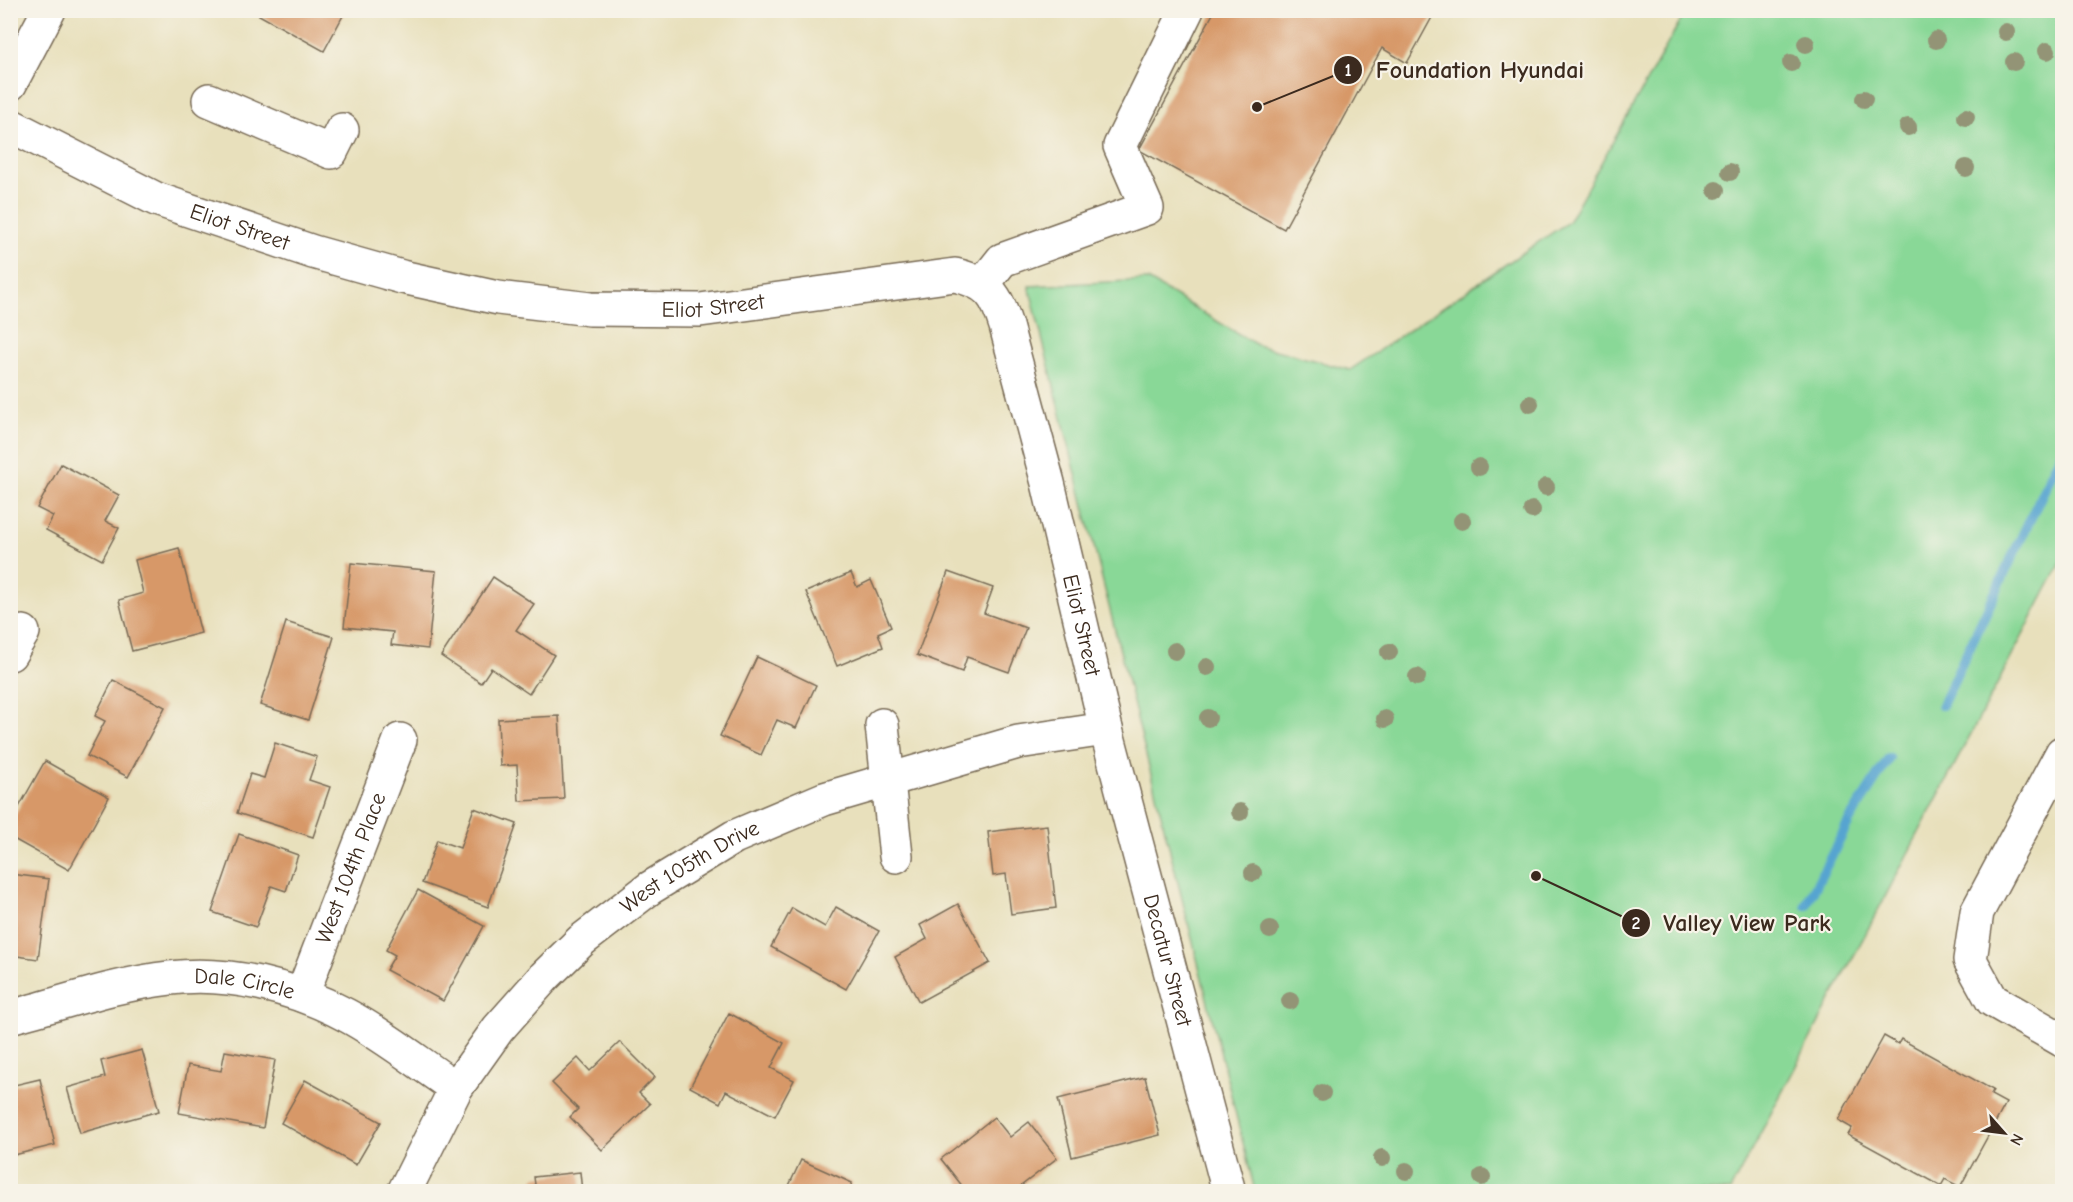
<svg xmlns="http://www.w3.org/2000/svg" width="2073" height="1202" font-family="'Comic Neue',sans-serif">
<rect width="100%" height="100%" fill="#f7f3e8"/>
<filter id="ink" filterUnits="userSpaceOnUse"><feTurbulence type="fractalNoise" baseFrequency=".0167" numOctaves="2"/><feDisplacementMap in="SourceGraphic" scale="12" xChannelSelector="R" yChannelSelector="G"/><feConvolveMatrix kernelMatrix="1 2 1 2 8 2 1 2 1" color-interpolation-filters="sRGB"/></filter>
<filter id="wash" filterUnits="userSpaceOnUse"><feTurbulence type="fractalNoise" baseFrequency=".008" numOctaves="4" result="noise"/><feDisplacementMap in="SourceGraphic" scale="24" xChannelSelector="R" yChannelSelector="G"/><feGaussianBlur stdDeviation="1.35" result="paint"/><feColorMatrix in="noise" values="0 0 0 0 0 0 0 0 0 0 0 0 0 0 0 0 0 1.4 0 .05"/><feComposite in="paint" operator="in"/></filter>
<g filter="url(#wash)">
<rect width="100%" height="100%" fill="#e8e0bc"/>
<!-- green -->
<path fill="#89d897" stroke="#62815a" stroke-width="1.5" d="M 1686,11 L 2062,11 L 2062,561 L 1730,1191 L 1255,1191 L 1029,286 L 1148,280 L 1257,345 L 1350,370 L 1568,222 Z"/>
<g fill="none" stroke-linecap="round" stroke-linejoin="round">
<!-- stream -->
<g stroke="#57a4d0" stroke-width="10">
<path d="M 1942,705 L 2062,452"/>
<path d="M 1806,905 L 1851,818 L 1889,758"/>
</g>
</g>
<g id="blocks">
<!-- building -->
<g fill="#d79868">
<path d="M 250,10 L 346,10 L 324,51 Z"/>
<path d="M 1215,10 L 1436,10 L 1407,63 L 1382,48 L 1284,229 L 1139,150 Z"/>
<path d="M 61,464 L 119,495 L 105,521 L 119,528 L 102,560 L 46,530 L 53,516 L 37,508 Z"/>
<path d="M 179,548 L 201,633 L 132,651 L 119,600 L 143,593 L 135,560 Z"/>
<path d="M 351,563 L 436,571 L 428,649 L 391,645 L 393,632 L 344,627 Z"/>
<path d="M 948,572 L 993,588 L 984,613 L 1026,628 L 1009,672 L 967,657 L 962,672 L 917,655 Z"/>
<path d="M 851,573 L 857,587 L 871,580 L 891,627 L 878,633 L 883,647 L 837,666 L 806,592 Z"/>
<path d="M 493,577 L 534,604 L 516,630 L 554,655 L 529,694 L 491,668 L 481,683 L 441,656 Z"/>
<path d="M 286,622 L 334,637 L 308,720 L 260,705 Z"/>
<path d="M 757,657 L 816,685 L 796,728 L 777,720 L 761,755 L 720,736 Z"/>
<path d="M 113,680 L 165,707 L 128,777 L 87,756 L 105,721 L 95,716 Z"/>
<path d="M 559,716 L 564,799 L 519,801 L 517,765 L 500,766 L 498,719 Z"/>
<path d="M 275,743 L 317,757 L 309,780 L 330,787 L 313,837 L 237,813 L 250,774 L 264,778 Z"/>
<path d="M 45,761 L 109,797 L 69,870 L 10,837 L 10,823 Z"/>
<path d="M 474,808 L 517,824 L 488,907 L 422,883 L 437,840 L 460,848 Z"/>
<path d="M 1047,825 L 1056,908 L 1011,914 L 1006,874 L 993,876 L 988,832 Z"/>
<path d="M 239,834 L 298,855 L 286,891 L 271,886 L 256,927 L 212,912 Z"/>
<path d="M 10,874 L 49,879 L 38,959 L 10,955 Z"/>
<path d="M 418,890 L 484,926 L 443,1001 L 386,970 L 395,955 L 386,950 Z"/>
<path d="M 958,904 L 990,963 L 919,1002 L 895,957 L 927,939 L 920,925 Z"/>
<path d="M 836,907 L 879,931 L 846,989 L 771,947 L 792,908 L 825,927 Z"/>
<path d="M 729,1013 L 784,1043 L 771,1068 L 794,1080 L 775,1116 L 726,1091 L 720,1103 L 690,1087 Z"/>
<path d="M 1884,1036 L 1898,1044 L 1901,1039 L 1993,1090 L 1991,1095 L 2006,1103 L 1960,1187 L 1945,1179 L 1941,1186 L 1848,1135 L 1852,1128 L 1838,1120 Z"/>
<path d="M 620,1042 L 655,1077 L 639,1093 L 650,1104 L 602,1150 L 570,1117 L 578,1109 L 552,1083 L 578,1058 L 590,1071 Z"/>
<path d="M 142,1050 L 159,1111 L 80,1133 L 67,1088 L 105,1077 L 101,1061 Z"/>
<path d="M 225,1051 L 275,1060 L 263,1128 L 179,1113 L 188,1065 L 221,1071 Z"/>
<path d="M 1145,1077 L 1160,1135 L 1072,1157 L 1058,1099 Z"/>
<path d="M 40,1079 L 55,1145 L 10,1156 L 10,1086 Z"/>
<path d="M 305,1080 L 381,1122 L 356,1165 L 281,1123 Z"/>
<path d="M 994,1117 L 1010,1137 L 1029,1122 L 1057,1158 L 1017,1189 L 1018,1192 L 967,1192 L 941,1159 Z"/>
<path d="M 801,1160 L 852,1183 L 848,1192 L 786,1192 Z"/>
<path d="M 580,1172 L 582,1192 L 536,1192 L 534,1177 Z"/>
</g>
</g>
</g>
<g filter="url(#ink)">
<use href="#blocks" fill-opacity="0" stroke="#786a55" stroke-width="1.5"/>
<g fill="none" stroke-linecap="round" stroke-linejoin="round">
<defs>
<g id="minor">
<path d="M 209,100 L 331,152 L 342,130"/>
<path id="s1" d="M 10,125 L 156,199 L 313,252 L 402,277 L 498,298 L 590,309 L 700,310 L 955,275 C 989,283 996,294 1006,326 L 1048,483 L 1106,729 L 1229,1192"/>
<path d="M 983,284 L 1002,260 L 1147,208 L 1120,146 L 1187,10"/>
<path d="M 10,654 L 23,632"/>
<path d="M 882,725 L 896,856"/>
<path d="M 2062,753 L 1977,912 L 1970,960 L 1992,1000 L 2062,1040"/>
<path id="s2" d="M 302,995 L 400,740"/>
<path id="s3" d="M 10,1017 C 63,1003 116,984 170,978 C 229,971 294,987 346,1015 C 384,1035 420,1064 456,1088"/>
<path id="s4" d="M 404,1192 L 456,1088 L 498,1029 L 545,976 L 582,940 L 650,888 L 734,837 L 824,799 L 1018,742 L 1106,729"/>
</g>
<path id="major" d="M 10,84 L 49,10"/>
</defs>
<!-- minor casing -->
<use href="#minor" stroke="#786a55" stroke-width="36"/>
<!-- major casing -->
<use href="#major" stroke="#786a55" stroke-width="36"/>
<!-- minor -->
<use href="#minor" stroke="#fff" stroke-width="33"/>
<!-- major -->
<use href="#major" stroke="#fff" stroke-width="33"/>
</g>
<!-- trees -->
<g fill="#939476">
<circle cx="2006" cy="32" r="9"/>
<circle cx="1936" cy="40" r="9"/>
<circle cx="1806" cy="44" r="9"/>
<circle cx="2047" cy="51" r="9"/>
<circle cx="2014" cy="62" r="9"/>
<circle cx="1791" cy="63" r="9"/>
<circle cx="1864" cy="99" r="9"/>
<circle cx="1966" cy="117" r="9"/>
<circle cx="1908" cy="127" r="9"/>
<circle cx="1966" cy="168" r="9"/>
<circle cx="1730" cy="172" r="9"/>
<circle cx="1716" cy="190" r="9"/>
<circle cx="1530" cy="404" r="9"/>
<circle cx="1479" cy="467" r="9"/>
<circle cx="1546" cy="487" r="9"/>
<circle cx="1532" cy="510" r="9"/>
<circle cx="1462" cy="521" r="9"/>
<circle cx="1175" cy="651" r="9"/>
<circle cx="1389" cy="652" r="9"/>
<circle cx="1207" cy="667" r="9"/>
<circle cx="1417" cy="677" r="9"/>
<circle cx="1208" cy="718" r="9"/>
<circle cx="1385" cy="719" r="9"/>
<circle cx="1240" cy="812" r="9"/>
<circle cx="1253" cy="873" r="9"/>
<circle cx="1270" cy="930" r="9"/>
<circle cx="1290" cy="1001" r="9"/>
<circle cx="1322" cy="1093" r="9"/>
<circle cx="1382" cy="1158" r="9"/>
<circle cx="1406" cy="1171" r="9"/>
<circle cx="1482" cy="1177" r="9"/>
</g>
</g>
<g text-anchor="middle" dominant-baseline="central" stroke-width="4.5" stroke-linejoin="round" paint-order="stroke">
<!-- street labels -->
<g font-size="22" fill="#3b2a1e" stroke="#f7f3e8">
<text stroke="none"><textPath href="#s1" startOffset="252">Eliot Street</textPath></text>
<text stroke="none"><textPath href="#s1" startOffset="736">Eliot Street</textPath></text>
<text stroke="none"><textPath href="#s1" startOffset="1366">Eliot Street</textPath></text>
<text stroke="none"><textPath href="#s2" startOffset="136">West 104th Place</textPath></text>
<text stroke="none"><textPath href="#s4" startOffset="442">West 105th Drive</textPath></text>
<text stroke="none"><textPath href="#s1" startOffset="1712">Decatur Street</textPath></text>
<text stroke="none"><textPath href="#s3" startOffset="240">Dale Circle</textPath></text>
</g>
</g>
<!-- callouts -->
<path fill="none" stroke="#3b2a1e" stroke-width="2" d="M1257 107L1348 70M1536 876L1636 923"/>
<g fill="#3b2a1e" stroke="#f7f3e8" stroke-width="2">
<circle cx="1257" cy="107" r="6"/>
<circle cx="1536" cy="876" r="6"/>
<circle cx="1348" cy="70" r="15"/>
<circle cx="1636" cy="923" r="15"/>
</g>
<g font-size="18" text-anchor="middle" font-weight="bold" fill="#fff">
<text x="1348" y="76">1</text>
<text x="1636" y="929">2</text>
</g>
<g font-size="24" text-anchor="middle" font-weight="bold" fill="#3b2a1e" stroke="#f7f3e8" stroke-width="4.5" stroke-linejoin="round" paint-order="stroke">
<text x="1480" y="78">Foundation Hyundai</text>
<text x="1747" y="931">Valley View Park</text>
</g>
<!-- margin -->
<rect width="2073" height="1202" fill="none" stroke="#f7f3e8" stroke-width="36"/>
<!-- north arrow -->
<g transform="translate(2004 1133) rotate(118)" stroke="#f7f3e8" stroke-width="4.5" paint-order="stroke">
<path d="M0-4.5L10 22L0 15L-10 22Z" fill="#3b2a1e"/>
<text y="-9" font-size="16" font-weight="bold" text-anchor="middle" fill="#3b2a1e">N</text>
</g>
</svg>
